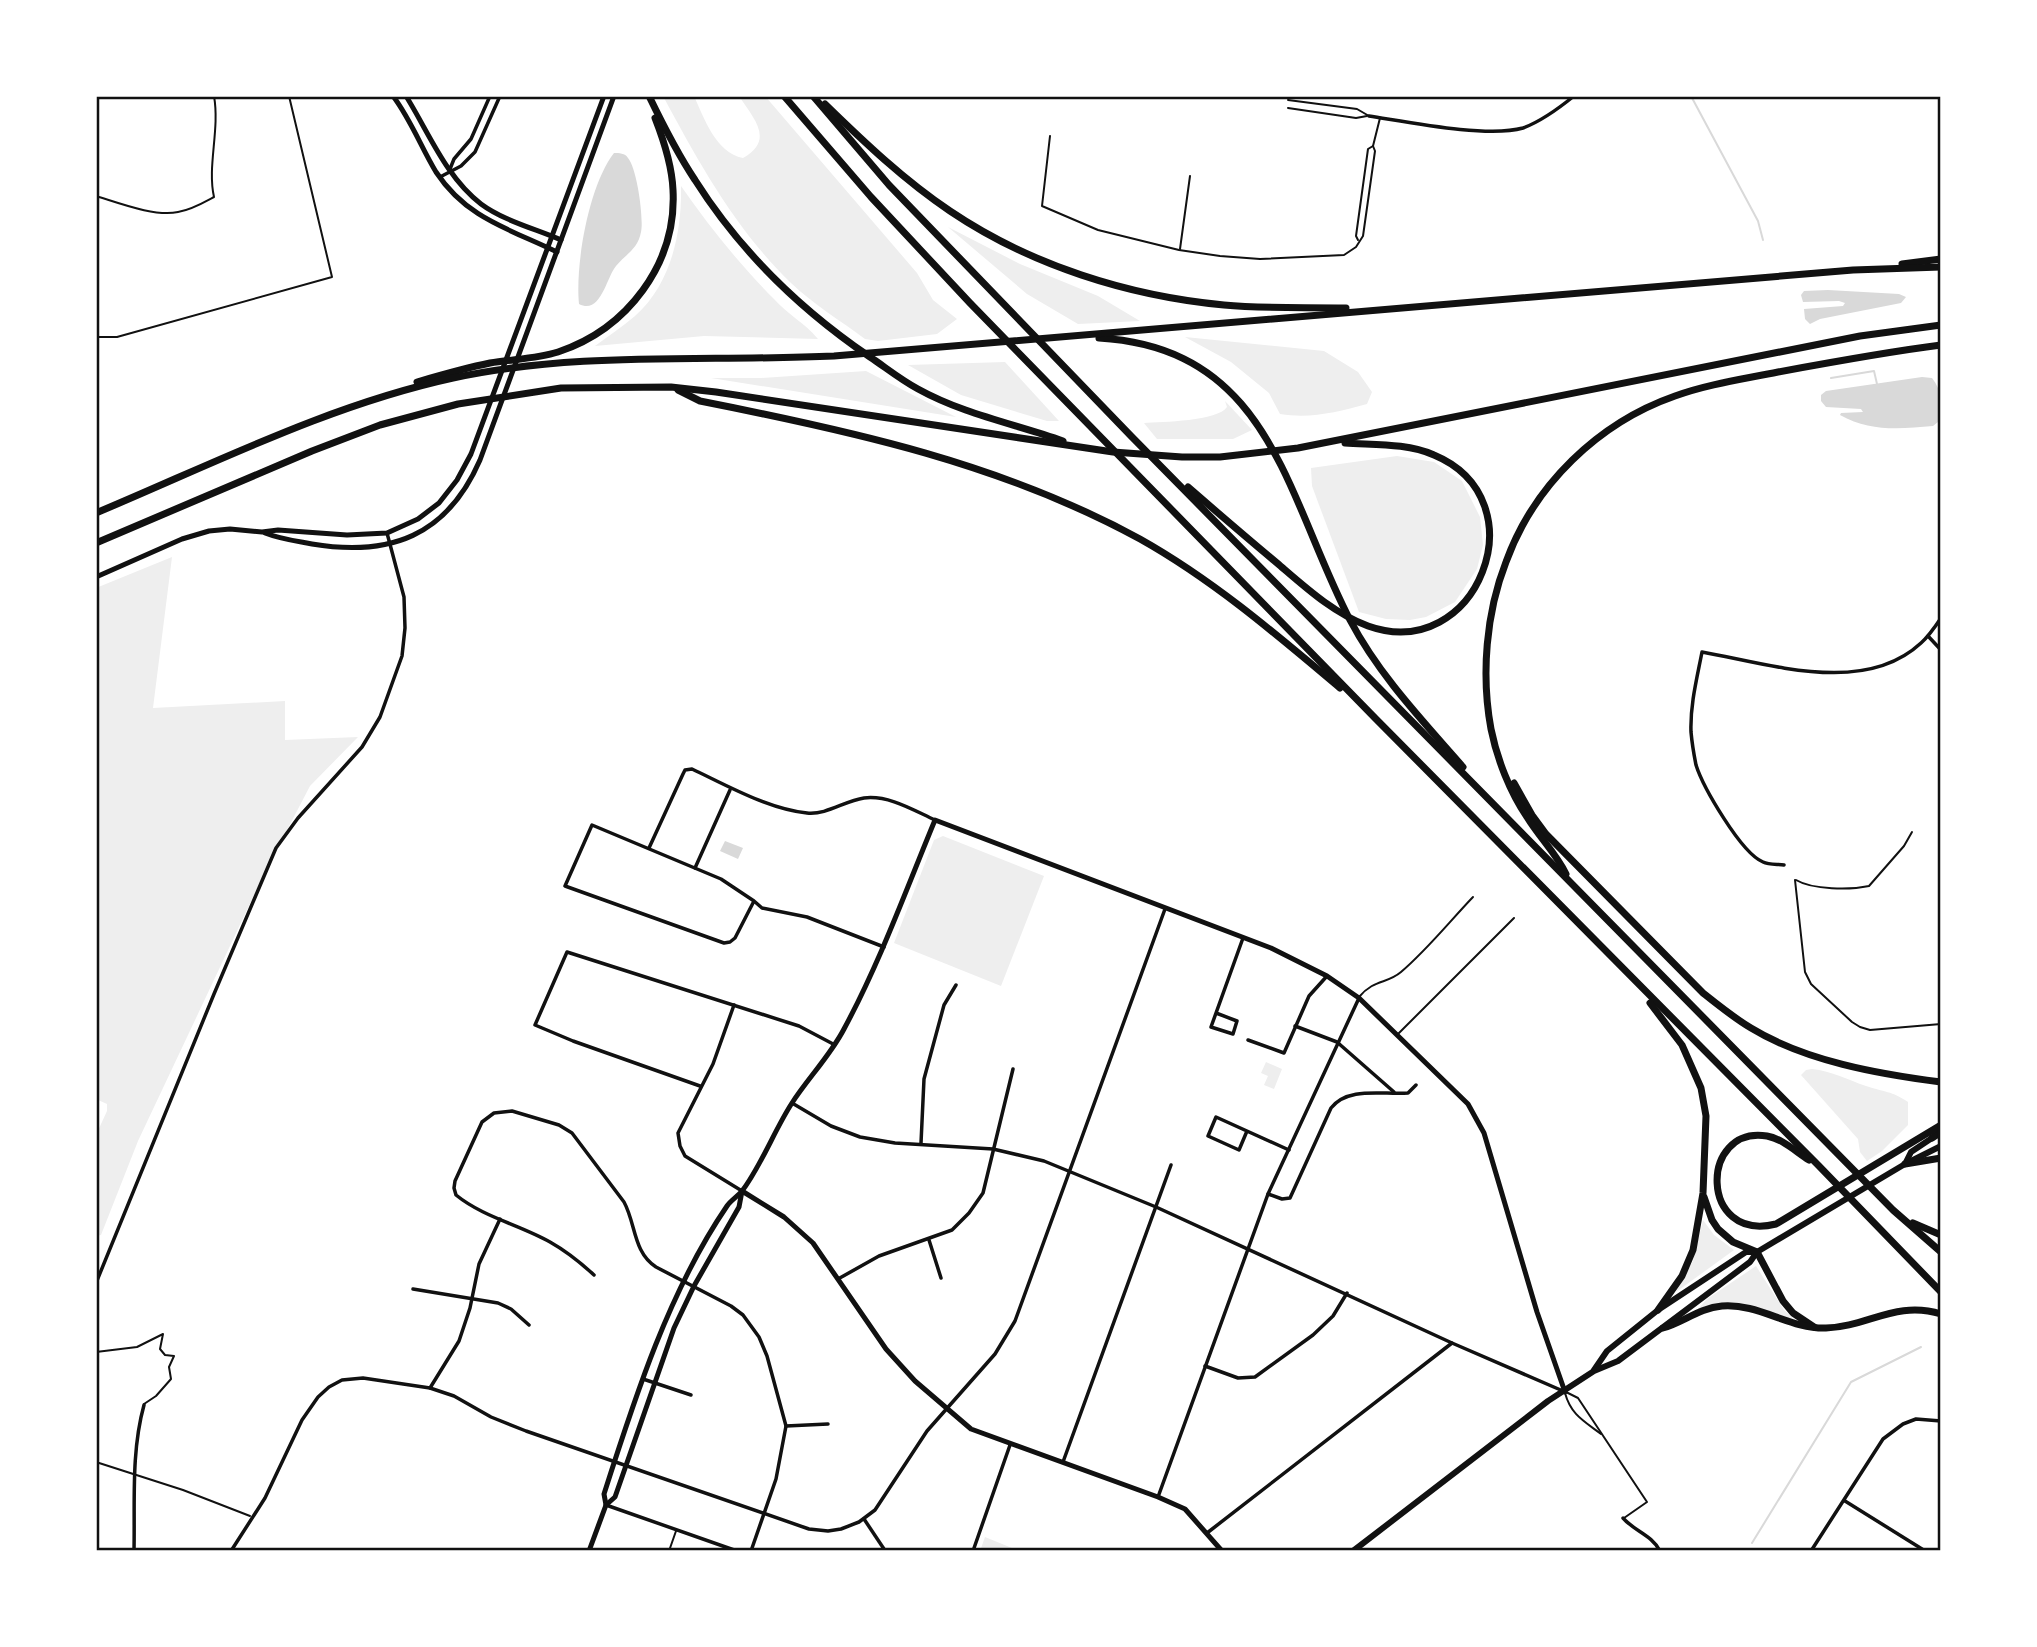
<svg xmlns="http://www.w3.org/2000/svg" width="2037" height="1647" font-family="Barlow,sans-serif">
<rect width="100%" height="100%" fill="#fff"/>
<!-- green -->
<g fill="#eee">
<path d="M 663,96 L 694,96 C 704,118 716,153 743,158 C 775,140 754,119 739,96 L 765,96 L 917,273 L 933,300 L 957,319 L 937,334 L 878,341 L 865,339 C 841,321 813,304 791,283 C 736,230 699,163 663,96 Z"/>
<path d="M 681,186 C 709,226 739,264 774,299 C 787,314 805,323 818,339 L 704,336 L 595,346 C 608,336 622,327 635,316 C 671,284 682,233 681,186 Z"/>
<path d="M 948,227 L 1020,264 L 1098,296 L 1140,321 L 1078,324 L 1027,294 Z"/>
<path d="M 1185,337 L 1324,351 L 1358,372 L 1372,392 L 1367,404 C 1337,412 1311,419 1280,414 L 1269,393 L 1231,362 Z"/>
<path d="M 1005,362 L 1059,421 L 1047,421 L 961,395 L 908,365 Z"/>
<path d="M 866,371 L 956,417 L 711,378 L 761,378 Z"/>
<path d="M 1225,401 L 1252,430 L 1233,439 L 1157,439 L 1144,423 C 1162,422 1218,421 1227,407 Z"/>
<path d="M 1397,456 L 1434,462 L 1462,481 L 1480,517 L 1483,545 L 1477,569 L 1455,602 L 1426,617 L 1410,620 L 1386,619 L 1359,612 L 1312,486 L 1311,468 Z"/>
<path d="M 172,557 L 153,708 L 285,701 L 285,740 L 358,737 L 310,786 L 263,876 L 138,1141 L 101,1235 L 96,1236 L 96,1135 L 107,1111 L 107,1104 L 96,1099 L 96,588 Z"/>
<path d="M 943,836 L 1044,876 L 1001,986 L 894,943 L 934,840 Z"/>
<path d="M 1266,1062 L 1282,1069 L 1274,1089 L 1264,1085 L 1268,1076 L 1261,1073 Z"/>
<path d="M 1812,1069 C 1832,1071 1848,1080 1866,1086 C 1884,1092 1892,1091 1908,1102 L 1908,1125 L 1882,1151 L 1867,1161 L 1860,1152 L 1858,1139 L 1801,1075 L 1806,1070 Z"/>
<path d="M 1703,1220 L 1714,1235 L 1734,1250 L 1676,1292 L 1693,1261 Z"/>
<path d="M 1756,1266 L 1784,1310 L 1797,1322 L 1742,1304 L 1698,1309 L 1707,1299 Z"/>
<path d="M 985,1537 L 1019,1551 L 980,1551 Z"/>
</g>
<!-- water -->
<g fill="#d9d9d9">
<path d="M 614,153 C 619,153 625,153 628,158 C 637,168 644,219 641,232 C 638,249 626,254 616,266 C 606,278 601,315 579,304 C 575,264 589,185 614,153 Z"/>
<path d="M 1828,290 L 1899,294 L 1906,297 L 1901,303 L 1820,319 L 1810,324 L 1805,319 L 1804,309 L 1843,306 L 1845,303 L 1839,301 L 1803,302 L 1801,295 L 1804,291 Z"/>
<path d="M 1922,377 L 1932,378 C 1942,390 1943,407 1938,422 L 1933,426 C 1900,429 1870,432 1840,415 L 1841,413 L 1863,412 L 1861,409 L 1826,407 L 1821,401 L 1821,395 L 1826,391 Z"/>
<path d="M 725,841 L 743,848 L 738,859 L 720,851 Z"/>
</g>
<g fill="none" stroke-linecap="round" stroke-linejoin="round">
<!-- stream -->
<g stroke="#d9d9d9" stroke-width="2">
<path d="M 1691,96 L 1758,221 L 1763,240"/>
<path d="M 1831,378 L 1874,371 L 1877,384"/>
<path d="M 1752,1543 L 1851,1382 L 1921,1347"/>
</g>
<!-- service -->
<g stroke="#111" stroke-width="2">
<path d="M 1278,96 L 1278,97"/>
<path d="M 1288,100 L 1357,109 L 1369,116"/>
<path d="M 1288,108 L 1356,118 L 1367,116"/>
<path d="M 1050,136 L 1042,206 L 1098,230 L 1179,250 L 1220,256 L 1260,259 L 1344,255 L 1356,247 L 1363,236 L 1375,151 L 1373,146"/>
<path d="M 96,196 C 119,203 155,217 178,212 C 191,210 203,203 214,197 C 207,166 220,130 214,96"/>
<path d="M 1358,240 L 1356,236 L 1368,149 L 1373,146 L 1380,118"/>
<path d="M 1180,249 L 1190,176"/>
<path d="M 96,337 L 117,337 L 332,277 L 289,96"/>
<path d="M 1795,880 L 1805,972 L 1811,984 L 1852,1022 L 1860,1027 L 1870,1030 L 1941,1024"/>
<path d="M 1796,880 C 1813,890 1850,890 1869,886 L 1904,846 L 1912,832"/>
<path d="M 1359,997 C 1374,979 1387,984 1401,972 C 1427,950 1450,921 1473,897"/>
<path d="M 1399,1033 L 1514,918"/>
<path d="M 96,1352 L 137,1347 L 163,1334 L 160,1349 L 165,1355 L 174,1356 L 169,1367 L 171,1379 L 156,1396 L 144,1404"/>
<path d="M 1566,1392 L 1578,1398 L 1647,1502 L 1624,1518"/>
<path d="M 1565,1393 C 1571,1415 1584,1421 1601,1434"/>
<path d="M 96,1462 L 183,1490 L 250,1516"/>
<path d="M 669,1551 L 676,1531"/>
</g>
<!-- minor -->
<g stroke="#111" stroke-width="3.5">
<path d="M 1369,116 C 1408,122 1487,138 1523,128 C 1542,121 1558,109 1574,96"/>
<path d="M 450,169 L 454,159 L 471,139 L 490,96"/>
<path d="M 440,177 L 461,166 L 475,152 L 500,96"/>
<path d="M 1928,636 L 1941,650"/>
<path d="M 649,848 L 683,774 L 685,770 L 692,769 C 726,785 768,809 807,813 C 827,815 844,801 864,798 C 889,795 913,810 935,820"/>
<path d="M 1784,865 C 1778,864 1769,865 1763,862 C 1741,853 1703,787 1696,765 C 1694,755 1692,743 1691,732 C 1690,705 1697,678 1702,652 C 1770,664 1864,696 1921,643 C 1929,636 1935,627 1941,618"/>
<path d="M 695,868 L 730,790"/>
<path d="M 754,901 L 721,879 L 592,825 L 565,886 L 724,943 L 730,942 L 735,938 L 754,901 L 762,908 L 807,917 L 884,947"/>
<path d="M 734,1005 L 713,1064 L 678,1133 L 680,1146 L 685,1156 L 742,1191"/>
<path d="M 1216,1013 L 1237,1021 L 1233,1034 L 1211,1027 L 1243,938"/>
<path d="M 1295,1026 L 1337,1042 L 1394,1092"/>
<path d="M 1248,1040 L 1284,1053 L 1309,996 L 1327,976"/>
<path d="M 700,1086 L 573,1041 L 535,1025 L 567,952 L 799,1026 L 835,1045"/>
<path d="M 792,1103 L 831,1126 L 860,1137 L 895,1143 L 993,1149 L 1044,1161 L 1156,1207 L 1452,1343 L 1563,1391"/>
<path d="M 1247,1131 L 1239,1150 L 1208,1136 L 1216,1117 L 1289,1150"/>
<path d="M 921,1143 L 924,1079 L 944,1005 L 956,985"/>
<path d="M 1268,1194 L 1282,1199 L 1290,1198 L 1331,1108 C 1348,1086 1383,1095 1408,1093 L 1416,1085"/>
<path d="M 929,1240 L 941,1278"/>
<path d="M 594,1275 C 581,1263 566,1251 550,1242 C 520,1225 483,1217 456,1195 L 454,1188 L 455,1181 L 482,1122 L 494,1113 L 512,1111 L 559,1125 L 572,1133 L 624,1202 C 636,1224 633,1252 656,1267 L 731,1306 L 743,1315 L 759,1337 L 767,1356 L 786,1426 L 776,1479 L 751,1551"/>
<path d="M 838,1279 L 879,1256 L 952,1230 L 969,1213 L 983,1193 L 1013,1069"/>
<path d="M 96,1283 L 214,994 L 276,848 L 298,818 L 362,747 L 380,717 L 402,656 L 405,628 L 404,597 L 387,533"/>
<path d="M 413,1289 L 498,1303 L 511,1309 L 529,1325"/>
<path d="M 1205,1366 L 1238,1378 L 1255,1377 L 1313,1335 L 1333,1316 L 1347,1293"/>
<path d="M 643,1379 L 691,1395"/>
<path d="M 430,1388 L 459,1341 L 470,1308 L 479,1264 L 500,1219"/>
<path d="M 786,1426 L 828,1424"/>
<path d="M 1063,1462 L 1171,1165"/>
<path d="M 1158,1497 L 1268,1194 L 1359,998"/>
<path d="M 1845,1501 L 1922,1549"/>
<path d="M 606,1505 L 737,1551"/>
<path d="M 1623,1518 C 1634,1531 1652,1535 1660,1551"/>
<path d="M 864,1519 L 884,1549"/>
<path d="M 1207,1533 L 1452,1343"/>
<path d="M 134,1551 C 135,1502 131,1452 144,1405"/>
<path d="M 231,1551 L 265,1498 L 302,1420 L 318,1397 L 329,1387 L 342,1380 L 363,1378 L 430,1388 L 454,1396 L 491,1417 L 526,1431 L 809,1529 L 828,1531 L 841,1529 L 859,1522 L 875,1510 L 927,1431 L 995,1354 L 1015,1321 L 1165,909"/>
<path d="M 973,1551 L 1010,1445"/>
<path d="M 1811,1551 L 1883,1439 L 1903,1424 L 1916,1419 L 1941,1421"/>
</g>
<!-- tertiary -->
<g stroke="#111" stroke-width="5">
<path d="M 742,1191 L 784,1217 L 813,1243 L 886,1349 L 915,1381 L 971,1429 L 1158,1497 L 1185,1509 L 1222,1551"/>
<path d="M 606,1505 L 615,1497 L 674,1328 L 694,1286 L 739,1207 L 742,1191"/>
<path d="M 589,1551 L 606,1505 L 604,1494 C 635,1397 669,1291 727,1206 C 731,1200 737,1197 742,1191 C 760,1168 775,1129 792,1103 C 808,1078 830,1056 844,1029 C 880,962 906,890 935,820 L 1271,948 L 1327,976 L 1359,998 L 1468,1104 L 1484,1133 L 1537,1312 L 1565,1392"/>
</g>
<!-- secondary -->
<g stroke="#111" stroke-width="5">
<path d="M 393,96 C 411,120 421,147 436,172 C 467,219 510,229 557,252"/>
<path d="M 406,96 C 429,133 446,177 481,204 C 504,221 536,229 561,240"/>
<path d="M 265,533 C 280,539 296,541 312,544 C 390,557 447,536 480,460 L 614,96"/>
<path d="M 96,577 L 182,539 L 209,531 L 230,529 L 262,532 L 278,530 L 347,535 L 387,533 L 418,519 L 439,503 L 457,480 L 471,454 L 604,96"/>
</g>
<!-- primary -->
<g stroke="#111" stroke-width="6">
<path d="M 1905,1164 L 1911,1152 L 1932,1138"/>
<path d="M 1594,1370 L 1607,1351 L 1658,1310 L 1746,1252 L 1755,1252"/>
<path d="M 1353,1551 L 1548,1401 L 1594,1371 L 1618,1361 L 1750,1262 L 1757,1252 L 1905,1164 L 1941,1146"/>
</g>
<!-- motorway -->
<g stroke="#111" stroke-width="7">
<path d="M 649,96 C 663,125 677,153 695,180 C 740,251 801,310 870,357 C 885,367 901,380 918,389 C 963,414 1015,424 1063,441"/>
<path d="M 784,96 L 871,197 L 970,303 L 1375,718 L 1819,1166 L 1941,1292"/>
<path d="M 813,96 L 889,185 L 1131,436 L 1893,1210 L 1941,1252"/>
<path d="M 825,104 C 864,142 904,180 950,211 C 1030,265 1128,296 1224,305 C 1264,309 1305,307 1346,308"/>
<path d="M 1902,264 L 1941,259"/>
<path d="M 1099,338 C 1271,348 1286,497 1350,620 C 1379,675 1422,720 1463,767"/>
<path d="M 417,382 C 441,375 465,368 490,363 C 512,359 536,359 558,352 C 627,329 677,264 673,190 C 672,165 664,141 655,118"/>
<path d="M 678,390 L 700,401 C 852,431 1003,464 1140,539 C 1213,580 1276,634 1340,688"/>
<path d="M 1188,487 C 1218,513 1247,538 1277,563 C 1305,587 1333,613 1368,626 C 1477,665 1542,500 1434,455 C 1407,443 1374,445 1345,443"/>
<path d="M 96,513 C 213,464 329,405 453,378 C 578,351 707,362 834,356 L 1853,270 L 1941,267"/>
<path d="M 96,543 L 312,451 L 380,425 L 458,404 L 561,388 L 671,387 L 716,392 L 1113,452 L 1182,457 L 1220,457 L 1298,448 L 1860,336 L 1941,325"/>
<path d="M 1514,783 L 1532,815 L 1546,834 L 1703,993 C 1718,1005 1734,1018 1751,1028 C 1805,1061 1878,1074 1941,1082"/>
<path d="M 1566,874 C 1556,853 1539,837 1527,817 C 1510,792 1497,759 1491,729 C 1481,675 1486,613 1506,562 C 1534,485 1598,423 1675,396 C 1708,384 1744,379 1778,372 C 1832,362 1886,352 1941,345"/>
<path d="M 1650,1003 L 1682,1045 L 1701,1088 L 1706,1116 L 1703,1193 L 1693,1250 L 1682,1276 L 1658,1310"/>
<path d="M 1932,1138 L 1941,1132"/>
<path d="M 1809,1160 C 1796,1152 1783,1139 1767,1136 C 1699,1125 1699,1243 1776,1224 L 1941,1125"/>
<path d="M 1905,1164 L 1941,1158"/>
<path d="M 1704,1197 L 1712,1220 L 1718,1229 L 1733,1242 L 1757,1252 L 1783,1301 L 1793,1313 L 1814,1327"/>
<path d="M 1913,1223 L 1941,1235"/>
<path d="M 1663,1328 C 1684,1322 1699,1308 1722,1306 C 1759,1303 1789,1329 1826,1328 C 1867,1327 1896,1300 1941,1314"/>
</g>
</g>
<!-- border -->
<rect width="2037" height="1647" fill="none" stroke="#ffffff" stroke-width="196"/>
<rect x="98" y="98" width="1841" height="1451" fill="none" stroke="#111" stroke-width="2.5"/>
</svg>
